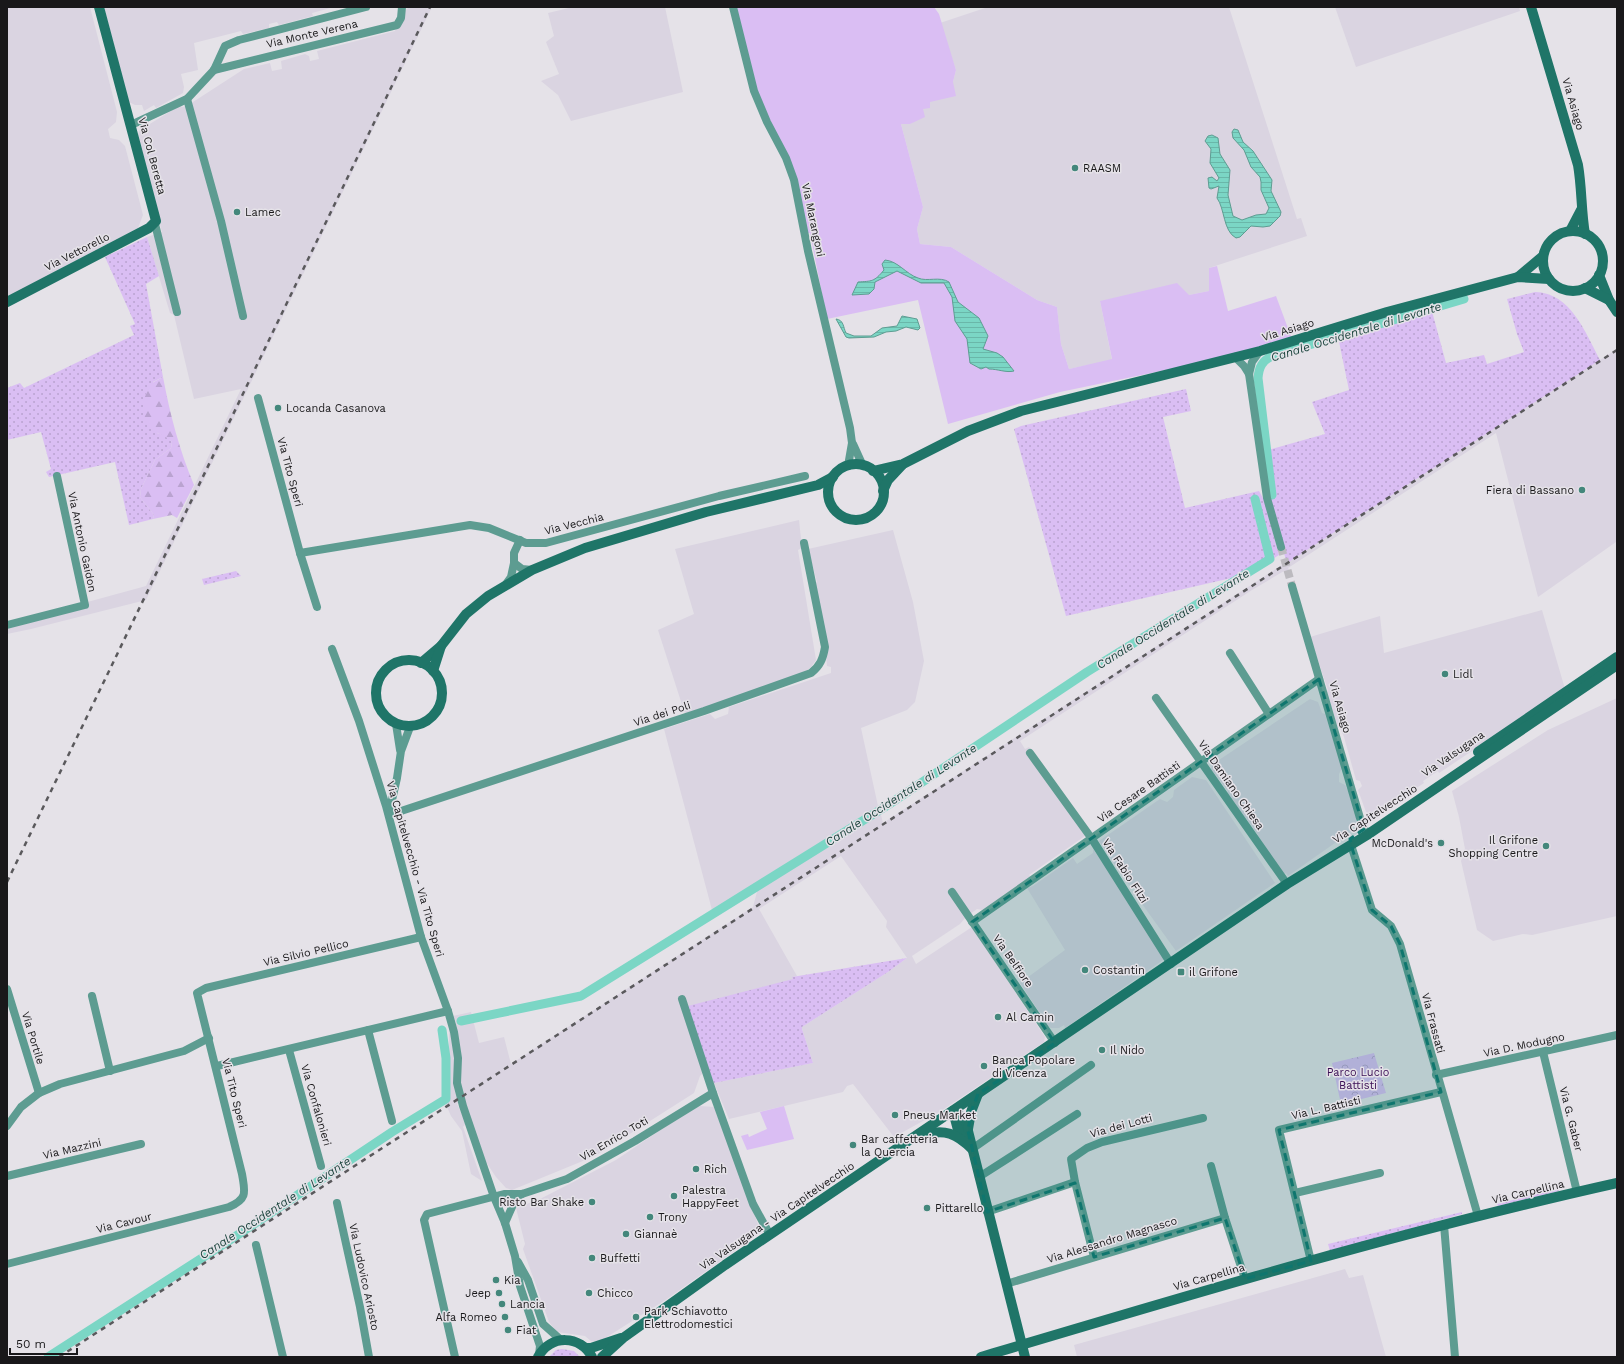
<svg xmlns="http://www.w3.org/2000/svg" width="1624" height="1364" font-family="'Work Sans',sans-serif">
<defs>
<pattern id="grass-dots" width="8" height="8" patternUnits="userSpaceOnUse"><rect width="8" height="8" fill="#dabef3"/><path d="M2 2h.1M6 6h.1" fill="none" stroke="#baa3d0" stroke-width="1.8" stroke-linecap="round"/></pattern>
<pattern id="forest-firs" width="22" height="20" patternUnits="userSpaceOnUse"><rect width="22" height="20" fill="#dabef3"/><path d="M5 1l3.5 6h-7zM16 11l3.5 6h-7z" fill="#baa3d0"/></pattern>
<pattern id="park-crowns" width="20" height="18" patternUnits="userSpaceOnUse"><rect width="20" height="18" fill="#dabef3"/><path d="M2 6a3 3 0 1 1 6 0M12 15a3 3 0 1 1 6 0" fill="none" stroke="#baa3d0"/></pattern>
<pattern id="water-rules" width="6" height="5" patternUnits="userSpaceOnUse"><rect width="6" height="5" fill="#7bd6c5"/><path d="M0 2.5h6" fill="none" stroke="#6ab7a9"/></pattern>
</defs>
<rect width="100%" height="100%" fill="#e5e2e8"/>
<!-- built -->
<g fill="#dad4e1">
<path d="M 7,7 L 90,7 L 117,112 L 116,122 L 108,129 L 110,138 L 119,140 L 125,146 L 143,215 L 138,228 L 7,297 Z"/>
<path d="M 104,7 L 334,7 L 312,13 L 313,16 L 279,25 L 277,22 L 269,24 L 269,28 L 243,34 L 241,31 L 194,43 L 198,70 L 181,74 L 184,87 L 183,93 L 156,108 L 154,105 L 144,111 L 142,105 L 135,105 L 129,102 Z"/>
<path d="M 409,7 L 432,7 L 146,600 L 31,629 L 7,634 L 7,624 L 146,586 L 241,389 L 194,399 L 174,315 L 170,313 L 147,237 L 162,232 L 137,136 L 140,130 L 179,106 L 183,107 L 193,102 L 244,69 L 270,63 L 272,71 L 282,69 L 281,61 L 305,54 L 309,56 L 310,61 L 319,59 L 317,51 L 395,31 L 401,15 Z"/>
<path d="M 573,7 L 665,7 L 683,92 L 571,121 L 558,95 L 541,81 L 559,74 L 546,42 L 554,36 L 548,13 Z"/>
<path d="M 988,7 L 1229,7 L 1297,219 L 1301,218 L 1307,236 L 1209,268 L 1209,291 L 1189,295 L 1100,301 L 1112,360 L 1069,369 L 1061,344 L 1057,307 L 1037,300 L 951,247 L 920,244 L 917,229 L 923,207 L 901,124 L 910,124 L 929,102 L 953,82 L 956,70 L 940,23 Z"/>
<path d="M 1335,7 L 1519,7 L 1520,11 L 1356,67 Z"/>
<path d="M 1617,349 L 1617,543 L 1616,542 L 1538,597 L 1496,433 L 1288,568 L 1289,570 L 1285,573 L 1284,571 L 1252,590 L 1020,741 L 1025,749 L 1029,747 L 1086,831 L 1083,833 L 1085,836 L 1029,875 L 1031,877 L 983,910 L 977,909 L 966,917 L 960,924 L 912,956 L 916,964 L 972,927 L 1045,1037 L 1044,1042 L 941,1111 L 894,1137 L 853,1084 L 847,1086 L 843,1092 L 729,1119 L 714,1083 L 813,1063 L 802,1029 L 802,1027 L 888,972 L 907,958 L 886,927 L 887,921 L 841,856 L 759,909 L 797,976 L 793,977 L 793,979 L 700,1076 L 694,1093 L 595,1156 L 512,1190 L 506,1188 L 496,1177 L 484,1159 L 461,1102 L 457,1104 L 466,1123 L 463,1127 L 482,1181 L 471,1174 L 462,1131 L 451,1116 L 443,1098 L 449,1045 L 449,1025 L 456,1023 L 453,1016 L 471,1012 L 479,1043 L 504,1037 L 511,1064 L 753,907 L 758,888 L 771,879 L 880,811 L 883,823 L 1282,565 L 1281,561 L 1285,558 L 1287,563 Z"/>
<path d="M 799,520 L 802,548 L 798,550 L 816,660 L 811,667 L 804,673 L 685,714 L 658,630 L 694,614 L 675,549 Z"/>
<path d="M 893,530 L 913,602 L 924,661 L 915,702 L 907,710 L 861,728 L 878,806 L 712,910 L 664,729 L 710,714 L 715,719 L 728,714 L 729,707 L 831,673 L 831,667 L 827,666 L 825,643 L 814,583 L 817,582 L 808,549 Z"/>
<path d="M 1542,610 L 1565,689 L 1439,773 L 1438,771 L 1423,781 L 1424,783 L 1375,815 L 1366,812 L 1358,790 L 1362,786 L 1360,781 L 1356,780 L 1344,737 L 1340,728 L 1338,728 L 1326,692 L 1328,690 L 1310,637 L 1380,616 L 1384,653 Z"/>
<path d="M 1617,698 L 1617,916 L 1532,935 L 1523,934 L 1493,941 L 1477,930 L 1461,861 L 1465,849 L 1459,817 L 1452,791 L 1548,730 Z"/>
<path d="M 1310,699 L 1318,702 L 1322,713 L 1325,714 L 1342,768 L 1339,774 L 1339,782 L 1345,785 L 1349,793 L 1356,814 L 1357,823 L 1351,829 L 1352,831 L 1288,876 L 1286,873 L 1282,875 L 1255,837 L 1258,835 L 1245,817 L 1243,818 L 1227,793 L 1228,791 L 1211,769 L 1213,764 Z"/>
<path d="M 1192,777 L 1206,780 L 1275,883 L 1176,951 L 1137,897 L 1134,892 L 1136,890 L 1131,884 L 1129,885 L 1099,841 L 1160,799 L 1167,802 L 1173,797 L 1174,790 Z"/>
<path d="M 1093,849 L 1126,895 L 1166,958 L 1065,1028 L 1064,1025 L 1059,1028 L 1051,1028 L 1045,1024 L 1046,1022 L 1020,983 L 1065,950 L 1027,888 L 1033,886 L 1073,858 L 1077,864 L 1093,853 Z"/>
<path d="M 700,1106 L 714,1107 L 759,1227 L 757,1235 L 667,1299 L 599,1342 L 591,1341 L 585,1336 L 557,1332 L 549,1322 L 523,1249 L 525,1244 L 516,1208 L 540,1199 L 616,1160 L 693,1108 Z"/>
<path d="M 1345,1269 L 1349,1278 L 1363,1275 L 1386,1357 L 1077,1357 L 1074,1345 Z"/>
</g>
<!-- grass -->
<g fill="url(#grass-dots)">
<path d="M 147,237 L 159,276 L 146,284 L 163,377 L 153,382 L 157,433 L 167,436 L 172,442 L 171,448 L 155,460 L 141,489 L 140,497 L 154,515 L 153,519 L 129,525 L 115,462 L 49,477 L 46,472 L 51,469 L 41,432 L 7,440 L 7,388 L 20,383 L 24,388 L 134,335 L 130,326 L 135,324 L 105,257 Z"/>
<path d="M 1535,292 C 1571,293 1585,332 1600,360 L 1287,563 L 1276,527 L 1261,452 L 1325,434 L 1312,402 L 1349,390 L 1337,332 L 1430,304 L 1446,363 L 1484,355 L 1487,364 L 1524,352 L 1517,334 L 1507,299 Z"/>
<path d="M 1186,389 L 1191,411 L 1163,417 L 1185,508 L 1259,491 L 1264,500 L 1279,555 L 1249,574 L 1066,616 L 1014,429 L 1021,426 Z"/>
<path d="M 236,571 L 241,576 L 204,585 L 202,579 Z"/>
<path d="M 907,958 L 888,972 L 802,1027 L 802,1029 L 813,1063 L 714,1083 L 684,1007 L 793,979 L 792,977 Z"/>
<path d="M 1558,1189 L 1559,1191 L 1498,1206 L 1497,1204 Z"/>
<path d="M 1462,1212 L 1462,1214 L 1330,1251 L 1328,1244 Z"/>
<path d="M 562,1349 L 574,1351 L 580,1357 L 549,1357 L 556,1350 Z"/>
</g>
<!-- forest -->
<path fill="url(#forest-firs)" d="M 163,377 C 170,414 179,449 194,485 L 177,518 L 172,515 L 153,519 L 154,515 L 140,497 L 141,489 L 155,460 L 171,448 L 172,442 C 165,434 155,434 149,427 C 141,418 143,398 148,388 C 151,382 158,380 163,377 Z"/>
<!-- park -->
<path fill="url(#park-crowns)" d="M 1374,1053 L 1386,1093 L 1341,1104 L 1332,1063 Z"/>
<!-- garden -->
<g fill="#dabef3">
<path d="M 734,7 L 934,7 L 939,14 L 956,70 L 953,82 L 956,96 L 930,102 L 930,108 L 923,109 L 925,117 L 910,124 L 901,124 L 923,207 L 917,229 L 920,244 L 951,247 L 1037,300 L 1057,307 L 1061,344 L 1069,369 L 1112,359 L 1100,301 L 1177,283 L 1189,295 L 1209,291 L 1209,268 L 1217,266 L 1228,311 L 1276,296 L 1292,339 L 1185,366 L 1060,392 L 948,424 L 918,300 L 827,319 L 810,233 L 807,233 L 797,191 L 763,114 Z"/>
<path d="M 784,1106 L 794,1139 L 747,1150 L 741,1136 L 748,1134 L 749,1137 L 767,1129 L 760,1112 Z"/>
</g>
<!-- water -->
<g fill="url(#water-rules)" stroke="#5e9d92">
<path d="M 1234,129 L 1238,130 L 1243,142 L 1253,151 L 1272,180 L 1271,191 L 1281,212 L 1280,216 L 1270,226 L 1263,227 L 1251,226 L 1240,237 L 1236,238 C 1223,231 1225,209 1217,198 L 1219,186 L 1211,189 L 1209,188 L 1208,178 L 1212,177 L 1217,181 L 1219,178 L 1210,163 L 1211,149 L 1205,141 L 1208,136 L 1212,135 L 1218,138 L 1220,154 L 1230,170 L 1228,195 L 1233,216 L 1242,220 L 1256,215 L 1266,214 L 1269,208 L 1261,190 L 1261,182 L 1260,177 L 1251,167 L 1244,150 L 1233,138 L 1232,132 Z"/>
<path d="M 885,260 C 898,261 906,274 918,278 C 927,282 940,276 949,282 L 958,302 L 979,318 L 988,336 L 983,349 L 997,353 L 1003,357 L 1014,371 C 1006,373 998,369 989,369 L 986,367 L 981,369 L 970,363 L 967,339 L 955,321 L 952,297 L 944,283 L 921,283 L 897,271 L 875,282 L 874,289 L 869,294 L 852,295 L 858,282 C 872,281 874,282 884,270 L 882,264 Z"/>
<path d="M 902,316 L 917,319 L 920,328 L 918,330 L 906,327 L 896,331 L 886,332 L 874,337 L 849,338 L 846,337 L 836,319 C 844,320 843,327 846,333 L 854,336 L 871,336 L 882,328 L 897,326 Z"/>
</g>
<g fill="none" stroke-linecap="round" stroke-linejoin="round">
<!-- canal -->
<g stroke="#7bd6c5" stroke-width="9">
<path d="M 1272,495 L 1258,378 C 1259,367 1262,361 1272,356 L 1464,299"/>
<path d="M 461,1021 L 581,996 L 888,805 L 1087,672 L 1270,559 L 1255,499"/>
<path d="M 48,1357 L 230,1240 L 392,1132 L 446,1099 L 446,1058 L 442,1030"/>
</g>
<!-- street-tunnel -->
<path stroke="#bcbabf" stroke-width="8" stroke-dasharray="8 4" stroke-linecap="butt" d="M 1281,547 L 1292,586"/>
<!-- street -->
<g stroke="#5d9c91" stroke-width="8">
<path d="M 733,7 L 754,91 L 767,122 L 786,158 L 794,180 L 808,251 L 850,428 L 852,443 L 848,466"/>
<path d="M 214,70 L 397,25 L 401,18 L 402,7"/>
<path d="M 187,99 L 221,221 L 243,316"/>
<path d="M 131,125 L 187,99 L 214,70 L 225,46 L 239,40 L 366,7"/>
<path d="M 155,224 L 177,312"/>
<path d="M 1260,351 L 1252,362 L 1249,374 L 1267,498 L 1281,547"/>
<path d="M 1235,357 L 1244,366 L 1249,374"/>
<path d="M 258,398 L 300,553 L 317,607"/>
<path d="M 853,444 L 863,466"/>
<path d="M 520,540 L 514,553 L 514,563 L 522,569 L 532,570"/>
<path d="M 300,553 L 470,525 L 489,528 L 526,543 L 546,543 L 719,496 L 805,476"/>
<path d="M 506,584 L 511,577 L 514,563"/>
<path d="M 1292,586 L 1360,818 L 1367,835"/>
<path d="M 7,625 L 85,605 L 57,476"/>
<path d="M 332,649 L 359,721 L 386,806 L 421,937 L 448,1011 L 454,1032 L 458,1058 L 457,1083 L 463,1106 L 494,1197 L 505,1223 L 515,1256 L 520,1286 L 540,1346 L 539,1355"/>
<path d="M 1230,653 L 1269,714"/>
<path d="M 1156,698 L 1287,884"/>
<path d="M 396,724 L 400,750"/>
<path d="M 1030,753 L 1092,839 L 1171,964"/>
<path d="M 389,813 L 397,778 L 401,751 L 410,727"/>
<path d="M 389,815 L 704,711 L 811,673 C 820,666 823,659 825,647 L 804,543"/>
<path d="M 1351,845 L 1372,910 L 1391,926 L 1400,944 L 1478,1216"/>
<path d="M 952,892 L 1055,1043"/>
<path d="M 972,922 L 1319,679"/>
<path d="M 7,989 L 39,1093"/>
<path d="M 92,996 L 110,1071"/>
<path d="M 682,999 L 713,1093 L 753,1204 L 770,1235"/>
<path d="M 368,1030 L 392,1121"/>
<path d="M 289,1050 L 321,1166"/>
<path d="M 1543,1052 L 1577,1192"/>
<path d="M 217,1066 L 448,1011"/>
<path d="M 1436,1075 L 1617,1035"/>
<path d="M 7,1126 L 21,1107 L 39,1093 L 60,1084 L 184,1051 L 209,1038"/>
<path d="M 972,1149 L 1091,1065"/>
<path d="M 1211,1166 L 1225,1218 L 1245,1279"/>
<path d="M 7,1176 L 141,1144"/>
<path d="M 979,1177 L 1077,1114"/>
<path d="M 1295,1193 L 1380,1173"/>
<path d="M 337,1203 L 360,1307 L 369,1357"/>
<path d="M 987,1212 L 1075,1182"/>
<path d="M 505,1223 L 516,1198 L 522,1194"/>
<path d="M 1444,1225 L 1455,1357"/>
<path d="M 256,1245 L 283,1357"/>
<path d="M 1094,1257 L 1075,1182 L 1071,1159 L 1087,1148 L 1102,1142 L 1203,1118"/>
<path d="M 1311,1261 L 1279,1130 L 1441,1092"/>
<path d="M 518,1262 L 528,1280 L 543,1324 L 561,1340"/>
<path d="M 7,1264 L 229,1207 C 248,1199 245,1192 242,1174 L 197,993 L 206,988 L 421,937"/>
<path d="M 1006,1284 L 1225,1218"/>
<path d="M 455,1357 L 424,1220 L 427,1214 L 504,1194 L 522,1194 L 567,1179 L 635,1141 L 713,1093"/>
</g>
<!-- secondary -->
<g stroke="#1f7568" stroke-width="10">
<path d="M 1531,7 L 1578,165 C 1582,188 1581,211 1585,234"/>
<path d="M 1570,231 L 1581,210"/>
<circle cx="1573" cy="261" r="30"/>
<path d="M 1599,275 L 1609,300 L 1617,312"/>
<path d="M 1518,277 L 1543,256"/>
<path d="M 1585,288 L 1609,300"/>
<path d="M 7,302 L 149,228 L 156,221 L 99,7"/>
<circle cx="856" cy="492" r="28"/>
<path d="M 873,471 L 903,464 L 968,431 L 1021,411 L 1260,351 L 1387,312 L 1518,277 L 1549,279"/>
<path d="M 883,491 L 888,480 L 902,465"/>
<circle cx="409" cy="693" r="33"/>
<path d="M 421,663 L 441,646 L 466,614 L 488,596 L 532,570 L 585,548 L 706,512 L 818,485 L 833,477"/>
<path d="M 433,671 L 441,646"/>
<path d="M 1478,752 L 1617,657"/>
<path d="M 953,1111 L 962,1117 L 968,1131 L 1025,1357"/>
<path d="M 953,1111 L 958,1130 L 963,1139"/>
<path d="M 968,1129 L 971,1112 L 978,1094"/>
<path d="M 924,1135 C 944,1128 957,1134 972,1149"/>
<path d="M 586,1348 L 591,1348 L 621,1338"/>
<path d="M 538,1357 C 550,1334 581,1335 592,1357"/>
<path d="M 602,1357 L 623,1338 L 725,1265 L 1287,884 L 1367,835 L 1617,665"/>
<path d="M 981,1357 C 1192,1294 1402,1231 1617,1183"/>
</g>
<!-- rail -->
<g stroke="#5a595c" stroke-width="2.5" stroke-dasharray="5 5" stroke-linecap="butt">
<path d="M 7,882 L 430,7"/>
<path d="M 59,1357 L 1617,350"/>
</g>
</g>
<!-- marked area -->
<path fill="#0f766e" fill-opacity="0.2" stroke="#0f766e" stroke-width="3" stroke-dasharray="8 5" stroke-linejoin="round" d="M 1319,679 L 1364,829 L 1350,839 L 1352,848 L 1372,910 L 1391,926 L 1400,944 L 1441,1092 L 1279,1130 L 1311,1261 L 1245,1279 L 1225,1218 L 1094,1257 L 1075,1183 L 987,1212 L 968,1131 L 971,1112 L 978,1094 L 1055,1043 L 972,922 Z"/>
<!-- markers -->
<g fill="#43877b" stroke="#e5e2e8" stroke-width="1.5">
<circle cx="1075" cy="168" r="4"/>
<circle cx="237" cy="212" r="4"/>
<circle cx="278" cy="408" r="4"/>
<circle cx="1582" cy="490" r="4"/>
<circle cx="1445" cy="674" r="4"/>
<circle cx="1441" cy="843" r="4"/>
<circle cx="1546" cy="846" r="4"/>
<circle cx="1085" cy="970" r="4"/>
<rect x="1177" y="968" width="8" height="8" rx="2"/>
<circle cx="998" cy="1017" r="4"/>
<circle cx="1102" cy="1050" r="4"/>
<circle cx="984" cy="1066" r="4"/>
<circle cx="895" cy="1115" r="4"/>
<circle cx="853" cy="1145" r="4"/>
<circle cx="696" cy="1169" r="4"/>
<circle cx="674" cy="1196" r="4"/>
<circle cx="592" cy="1202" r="4"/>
<circle cx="927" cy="1208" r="4"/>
<circle cx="650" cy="1217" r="4"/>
<circle cx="626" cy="1234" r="4"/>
<circle cx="592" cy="1258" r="4"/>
<circle cx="496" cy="1280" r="4"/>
<circle cx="499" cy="1293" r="4"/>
<circle cx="589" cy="1293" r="4"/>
<circle cx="502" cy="1304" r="4"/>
<circle cx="505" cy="1317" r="4"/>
<circle cx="636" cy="1317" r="4"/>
<circle cx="508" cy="1330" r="4"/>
</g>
<g text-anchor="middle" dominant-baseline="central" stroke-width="3" stroke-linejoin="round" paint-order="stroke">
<!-- street labels -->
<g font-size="11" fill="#19181a" stroke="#e5e2e8">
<text transform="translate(312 34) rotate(-13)">Via Monte Verena</text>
<text transform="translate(1573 104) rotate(74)">Via Asiago</text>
<text transform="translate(152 156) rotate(75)">Via Col Beretta</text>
<text transform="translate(813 220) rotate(78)">Via Marangoni</text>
<text transform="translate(77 252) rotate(-27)">Via Vettorello</text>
<text transform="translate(1288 330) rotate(-17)">Via Asiago</text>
<text transform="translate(290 472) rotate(75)">Via Tito Speri</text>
<text transform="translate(574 524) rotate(-14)">Via Vecchia</text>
<text transform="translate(82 542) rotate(78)">Via Antonio Gaidon</text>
<text transform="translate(1340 707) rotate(74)">Via Asiago</text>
<text transform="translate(662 714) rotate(-18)">Via dei Poli</text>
<text transform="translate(1453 754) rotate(-34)">Via Valsugana</text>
<text transform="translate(1231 785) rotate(55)">Via Damiano Chiesa</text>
<text transform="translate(1139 792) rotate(-35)">Via Cesare Battisti</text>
<text transform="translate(1375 814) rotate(-33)">Via Capitelvecchio</text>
<text transform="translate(415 869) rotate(74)">Via Capitelvecchio - Via Tito Speri</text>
<text transform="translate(1125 871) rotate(57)">Via Fabio Filzi</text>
<text transform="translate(306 953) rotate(-13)">Via Silvio Pellico</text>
<text transform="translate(1013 961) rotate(55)">Via Belfiore</text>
<text transform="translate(1433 1023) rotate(75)">Via Frassati</text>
<text transform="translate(33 1038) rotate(73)">Via Portile</text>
<text transform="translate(1524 1045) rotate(-12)">Via D. Modugno</text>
<text transform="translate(234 1093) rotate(76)">Via Tito Speri</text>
<text transform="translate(316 1105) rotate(74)">Via Confalonieri</text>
<text transform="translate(1326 1108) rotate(-13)">Via L. Battisti</text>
<text transform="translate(1571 1119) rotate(76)">Via G. Gaber</text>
<text transform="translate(1121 1126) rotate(-15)">Via dei Lotti</text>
<text transform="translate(614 1139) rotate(-30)">Via Enrico Toti</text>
<text transform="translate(72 1149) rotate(-13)">Via Mazzini</text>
<text transform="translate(1528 1192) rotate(-13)">Via Carpellina</text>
<text transform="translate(777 1216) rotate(-34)">Via Valsugana - Via Capitelvecchio</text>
<text transform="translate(124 1223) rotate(-14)">Via Cavour</text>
<text transform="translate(1112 1240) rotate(-17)">Via Alessandro Magnasco</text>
<text transform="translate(364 1277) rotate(78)">Via Ludovico Ariosto</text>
<text transform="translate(1209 1277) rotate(-16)">Via Carpellina</text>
</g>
<!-- poi labels -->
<g font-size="11" fill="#19181a" stroke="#e5e2e8" text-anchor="start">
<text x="1083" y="168">RAASM</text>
<text x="245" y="212">Lamec</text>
<text x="286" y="408">Locanda Casanova</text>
<text x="1574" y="490" text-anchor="end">Fiera di Bassano</text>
<text x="1453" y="674">Lidl</text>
<text x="1538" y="840" text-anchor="end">Il Grifone<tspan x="1538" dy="13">Shopping Centre</tspan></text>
<text x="1433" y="843" text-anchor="end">McDonald's</text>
<text x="1093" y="970">Costantin</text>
<text x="1189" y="972">il Grifone</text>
<text x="1006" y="1017">Al Camin</text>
<text x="1110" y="1050">Il Nido</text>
<text x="992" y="1060">Banca Popolare<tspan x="992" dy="13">di Vicenza</tspan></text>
<text x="903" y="1115">Pneus Market</text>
<text x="861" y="1139">Bar caffetteria<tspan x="861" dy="13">la Quercia</tspan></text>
<text x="704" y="1169">Rich</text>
<text x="682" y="1190">Palestra<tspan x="682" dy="13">HappyFeet</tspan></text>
<text x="584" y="1202" text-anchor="end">Risto Bar Shake</text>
<text x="935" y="1208">Pittarello</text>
<text x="658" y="1217">Trony</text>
<text x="634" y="1234">Giannaè</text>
<text x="600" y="1258">Buffetti</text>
<text x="504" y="1280">Kia</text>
<text x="491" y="1293" text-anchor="end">Jeep</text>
<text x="597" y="1293">Chicco</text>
<text x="510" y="1304">Lancia</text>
<text x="644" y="1311">Park Schiavotto<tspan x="644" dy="13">Elettrodomestici</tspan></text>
<text x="497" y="1317" text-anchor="end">Alfa Romeo</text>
<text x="516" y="1330">Fiat</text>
</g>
<!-- park labels -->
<g font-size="11" fill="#3a0e55" stroke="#e5e2e8">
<text x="1358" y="1072">Parco Lucio<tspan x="1358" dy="13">Battisti</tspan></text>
</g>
<!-- water labels -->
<g font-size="12" font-style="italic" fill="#1d463f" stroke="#e5e2e8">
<text transform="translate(1356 332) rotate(-17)">Canale Occidentale di Levante</text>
<text transform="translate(1173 619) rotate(-32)">Canale Occidentale di Levante</text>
<text transform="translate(901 795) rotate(-33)">Canale Occidentale di Levante</text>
<text transform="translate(275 1208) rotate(-33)">Canale Occidentale di Levante</text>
</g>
</g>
<!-- border -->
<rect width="1624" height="1364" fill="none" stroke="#19181a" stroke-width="16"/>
<!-- scale -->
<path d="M10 1348v6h67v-6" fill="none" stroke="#19181a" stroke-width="2"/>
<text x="16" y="1348" font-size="12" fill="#19181a" stroke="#e5e2e8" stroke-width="3" paint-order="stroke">50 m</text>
</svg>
